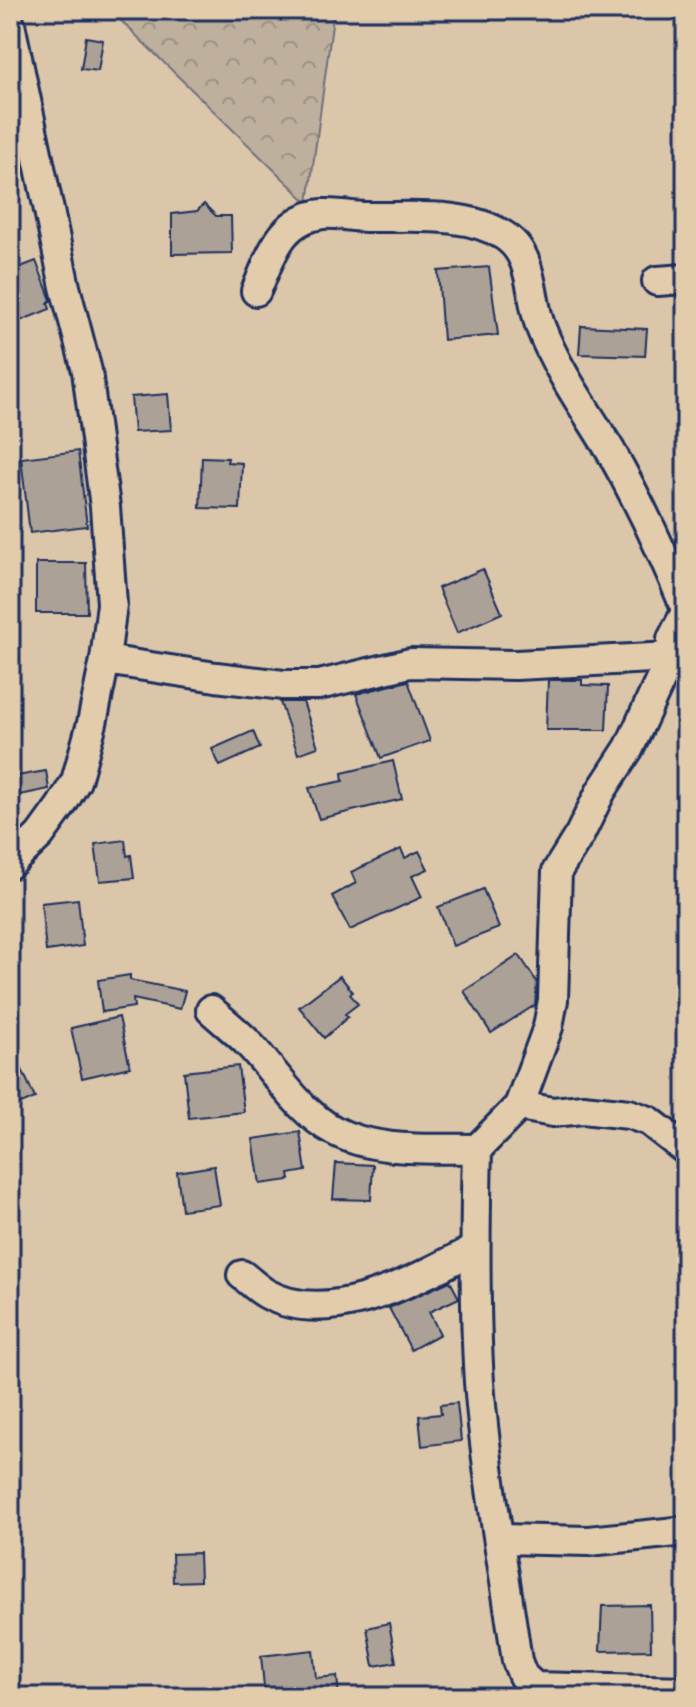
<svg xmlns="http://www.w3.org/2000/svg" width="696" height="1707" font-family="'Patrick Hand',sans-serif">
<defs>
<pattern id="park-crowns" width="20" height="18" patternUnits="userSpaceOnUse" patternTransform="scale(2)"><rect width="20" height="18" fill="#bfb09d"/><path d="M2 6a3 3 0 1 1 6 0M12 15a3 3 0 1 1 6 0" fill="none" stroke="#9a9083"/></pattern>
</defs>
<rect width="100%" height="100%" fill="#dbc6a9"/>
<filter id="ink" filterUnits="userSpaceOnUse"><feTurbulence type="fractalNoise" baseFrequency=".0125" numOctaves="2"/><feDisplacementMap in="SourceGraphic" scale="16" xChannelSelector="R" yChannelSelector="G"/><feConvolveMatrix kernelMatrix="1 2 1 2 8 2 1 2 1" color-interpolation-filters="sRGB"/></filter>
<g filter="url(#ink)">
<!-- park -->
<path fill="url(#park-crowns)" stroke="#6d707e" stroke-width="2" d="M 110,10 L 334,10 L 308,203 Z"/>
<!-- building -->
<g fill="#aca196" stroke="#1b2f5e" stroke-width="2">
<path d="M 86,37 L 103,40 L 98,71 L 81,69 Z"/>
<path d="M 204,204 L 216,216 L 231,216 L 232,253 L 172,254 L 172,214 L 197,211 Z"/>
<path d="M 36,261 L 51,300 L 48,303 L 50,309 L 10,325 L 10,271 Z"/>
<path d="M 489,267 L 498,335 L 443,340 L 438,271 Z"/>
<path d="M 581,326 L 647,329 L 645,356 L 579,354 Z"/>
<path d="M 168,394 L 171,430 L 134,432 L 131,397 Z"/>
<path d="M 78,451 L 87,526 L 30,533 L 21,458 Z"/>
<path d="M 202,457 L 228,458 L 227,462 L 242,463 L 240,509 L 200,508 Z"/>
<path d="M 36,563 L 86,563 L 87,613 L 36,613 Z"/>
<path d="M 483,569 L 502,613 L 457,633 L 438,588 Z"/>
<path d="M 548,680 L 582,680 L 582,685 L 608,686 L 606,730 L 546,730 Z"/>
<path d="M 408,681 L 430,741 L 381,758 L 356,694 Z"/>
<path d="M 280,702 L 303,702 L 318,747 L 298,754 Z"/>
<path d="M 253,731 L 260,748 L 220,766 L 212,749 Z"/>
<path d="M 393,761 L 402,799 L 319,819 L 309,788 L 343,781 L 342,773 Z"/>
<path d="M 46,771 L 49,789 L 15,796 L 11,777 Z"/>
<path d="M 125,840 L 127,856 L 131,855 L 134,878 L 100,881 L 95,844 Z"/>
<path d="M 401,849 L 405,858 L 419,851 L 428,869 L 412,876 L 422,897 L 350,930 L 332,896 L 356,883 L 351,872 Z"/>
<path d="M 483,889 L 499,928 L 453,946 L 438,907 Z"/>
<path d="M 78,899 L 83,946 L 46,951 L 41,903 Z"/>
<path d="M 519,955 L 537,982 L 535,1005 L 491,1033 L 464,991 Z"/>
<path d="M 130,975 L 130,980 L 185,991 L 180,1009 L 133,999 L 134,1007 L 102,1012 L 98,980 Z"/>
<path d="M 340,976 L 353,992 L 350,994 L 358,1004 L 345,1014 L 348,1017 L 324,1038 L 299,1007 Z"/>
<path d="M 119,1017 L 130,1067 L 82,1078 L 71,1028 Z"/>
<path d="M 10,1043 L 35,1098 L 10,1109 Z"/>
<path d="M 238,1066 L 244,1112 L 189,1118 L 184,1072 Z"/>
<path d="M 300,1132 L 306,1171 L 289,1174 L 290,1180 L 260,1184 L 253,1139 Z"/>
<path d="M 336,1163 L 373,1165 L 371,1200 L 333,1199 Z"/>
<path d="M 214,1166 L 220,1205 L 182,1210 L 177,1172 Z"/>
<path d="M 450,1281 L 459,1298 L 429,1312 L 440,1334 L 411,1350 L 389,1308 Z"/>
<path d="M 457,1403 L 461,1441 L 422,1446 L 419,1416 L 441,1414 L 440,1405 Z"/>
<path d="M 199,1553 L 200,1581 L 173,1582 L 172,1554 Z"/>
<path d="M 650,1605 L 651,1650 L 600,1651 L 602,1606 Z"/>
<path d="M 389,1623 L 396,1662 L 374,1666 L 367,1628 Z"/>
<path d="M 313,1650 L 316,1678 L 337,1676 L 339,1697 L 265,1697 L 261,1656 Z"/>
</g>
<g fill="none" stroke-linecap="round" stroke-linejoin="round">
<defs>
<g id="minor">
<path d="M 10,24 L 65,287 L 87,371 L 105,507 L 112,604 L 105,660 L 92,723 L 76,781 L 61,806 L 40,835 L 10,864"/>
<path d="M 657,281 L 686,279"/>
<path d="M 256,291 C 271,257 280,218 323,214 C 337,213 352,217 366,217 C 409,218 465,211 503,235 C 535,254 529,298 541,328 C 558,372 586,410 610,450 C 639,501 664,555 686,609"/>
<path d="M 105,660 L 216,677 L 283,685 L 319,685 L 410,663 L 516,665 L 671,657"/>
<path d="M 211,1010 C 223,1021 236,1031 248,1043 C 274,1070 299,1112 333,1130 C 374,1153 432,1148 477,1149 L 519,1106 L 548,1027 L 553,1000 L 557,871 L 580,834 L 601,791 L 629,748 L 671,657 L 672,639 L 686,612"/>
<path d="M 519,1106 L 553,1112 L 583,1109 L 629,1114 L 649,1121 L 686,1150"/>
<path d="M 477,1149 C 475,1227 474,1304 479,1382 C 486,1475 504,1568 517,1661 L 523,1676 L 535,1687 L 686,1691"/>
<path d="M 242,1275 C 250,1281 258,1289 267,1294 C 330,1329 418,1278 475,1249"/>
<path d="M 500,1539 L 589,1541 L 686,1531"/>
</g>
</defs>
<!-- minor casing -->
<use href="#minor" stroke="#1b2f5e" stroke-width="34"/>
<!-- minor -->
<use href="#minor" stroke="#e3ccac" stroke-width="28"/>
</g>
</g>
<!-- margin -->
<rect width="696" height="1707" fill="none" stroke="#e3ccac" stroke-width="40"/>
<rect x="20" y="20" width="656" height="1667" fill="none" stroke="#1b2f5e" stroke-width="3" filter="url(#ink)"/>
</svg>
